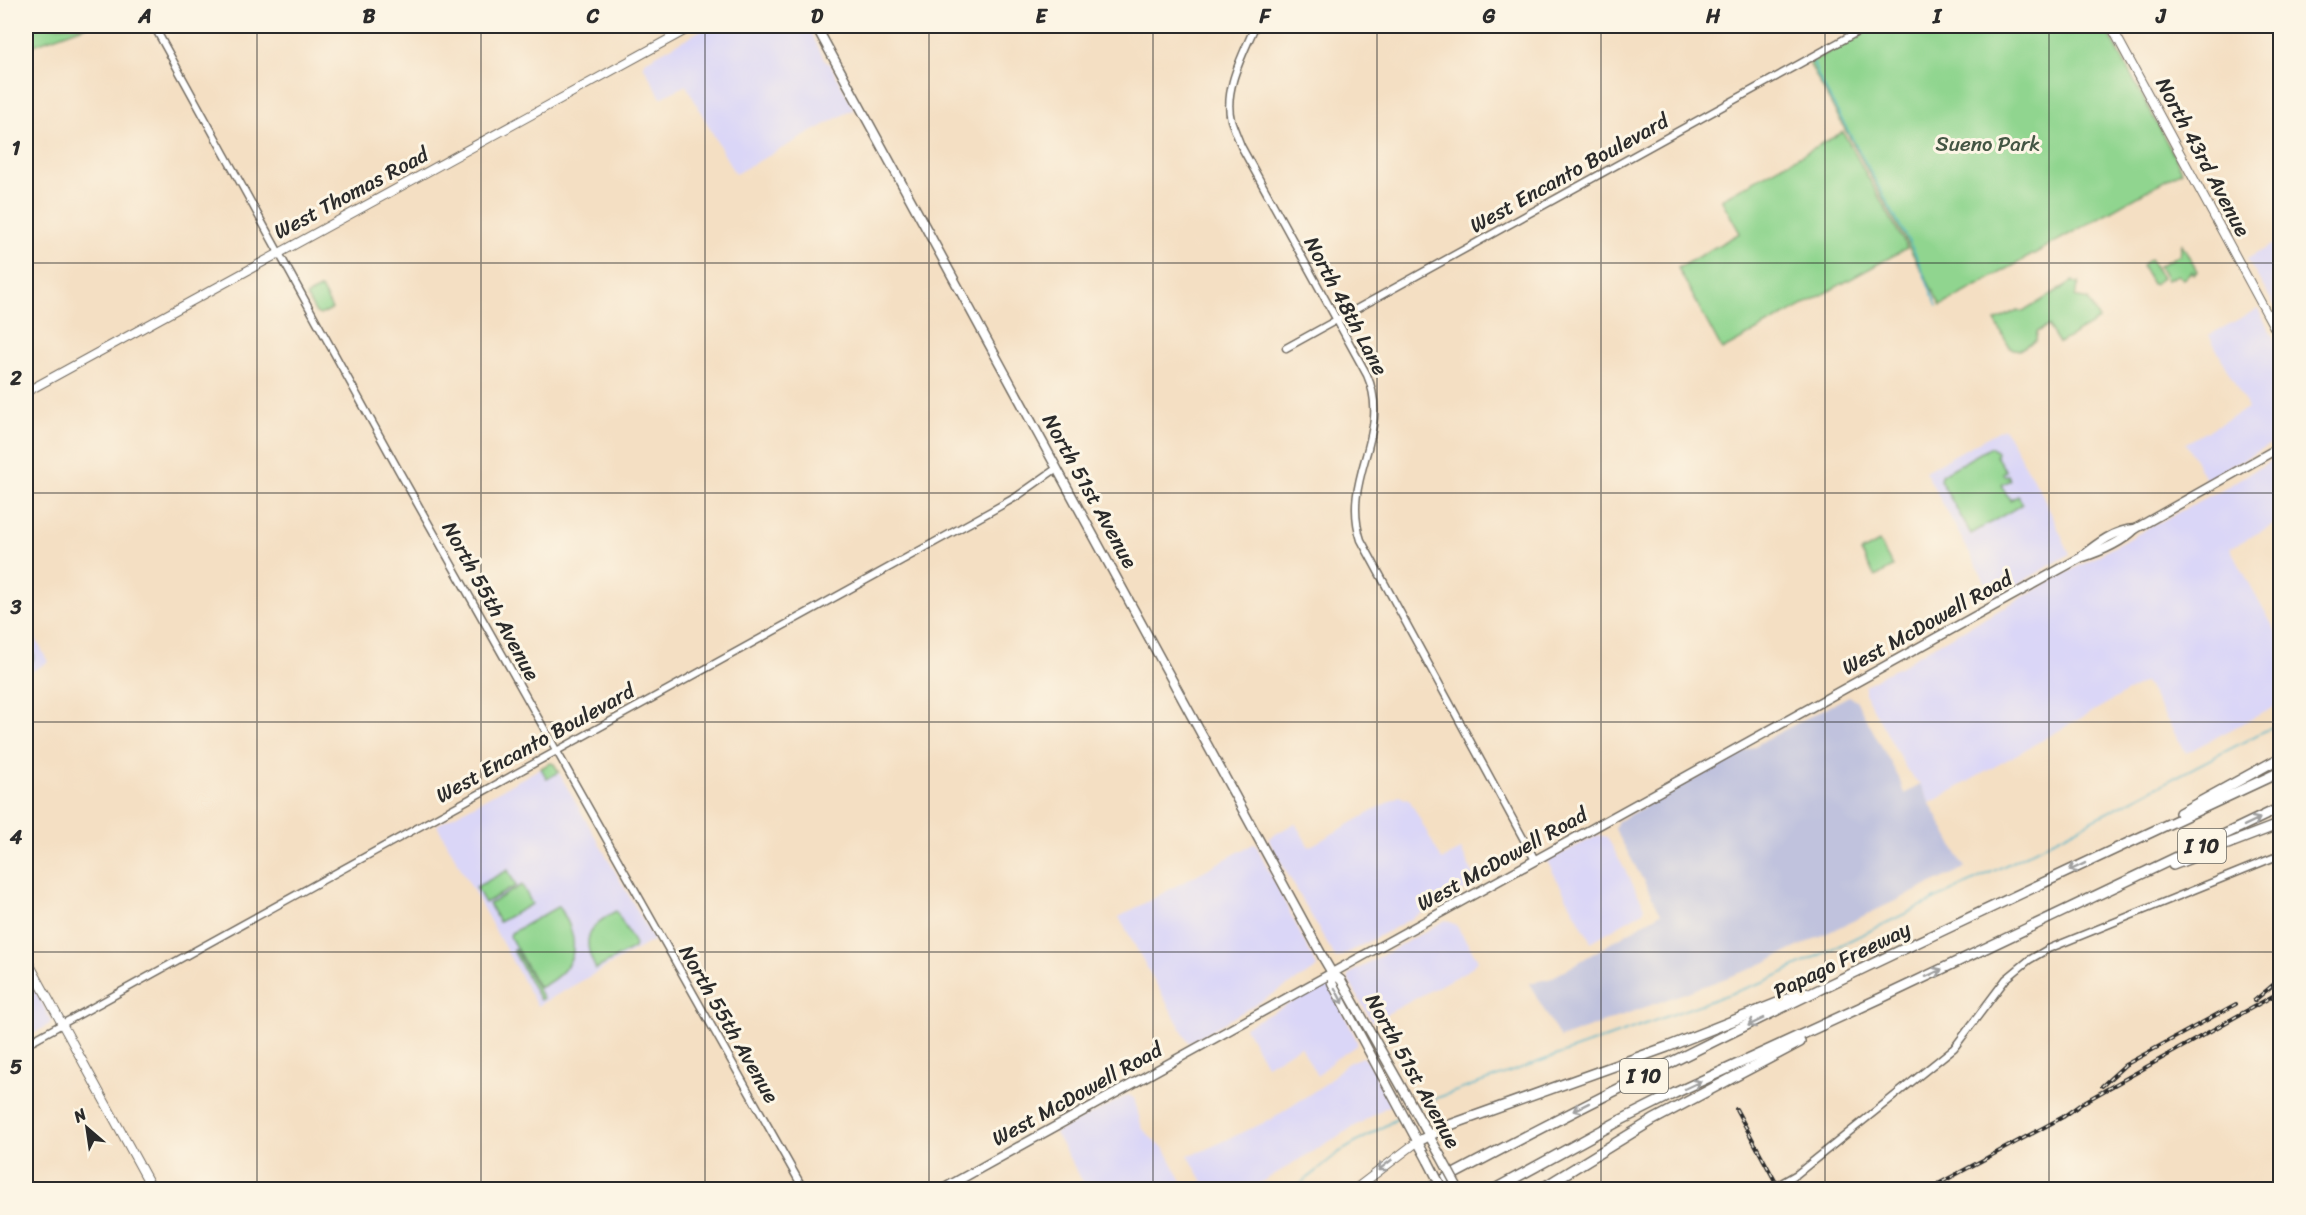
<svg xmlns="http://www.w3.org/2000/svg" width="2306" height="1215" font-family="Sriracha,sans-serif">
<rect width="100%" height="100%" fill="#fcf5e5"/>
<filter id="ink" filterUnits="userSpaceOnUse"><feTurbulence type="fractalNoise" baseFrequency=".0167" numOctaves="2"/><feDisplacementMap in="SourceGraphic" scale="12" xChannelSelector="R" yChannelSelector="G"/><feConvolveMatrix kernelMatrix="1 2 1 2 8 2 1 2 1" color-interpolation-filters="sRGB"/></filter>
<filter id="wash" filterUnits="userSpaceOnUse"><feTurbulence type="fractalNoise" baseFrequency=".008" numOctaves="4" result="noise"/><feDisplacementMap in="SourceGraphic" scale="24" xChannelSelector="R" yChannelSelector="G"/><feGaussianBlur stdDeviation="1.35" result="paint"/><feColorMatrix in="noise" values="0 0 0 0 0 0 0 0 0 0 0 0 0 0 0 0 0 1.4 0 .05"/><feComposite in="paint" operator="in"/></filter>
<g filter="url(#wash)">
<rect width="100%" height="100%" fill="#f4dfc3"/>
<!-- built -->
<g fill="#dad6f7">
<path d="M 709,26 L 807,26 L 826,62 L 830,64 L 854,109 L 735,174 L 686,85 L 661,98 L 643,65 L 645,61 Z"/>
<path d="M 2280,240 L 2280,315 L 2247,259 Z"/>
<path d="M 2258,309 L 2280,350 L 2280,439 L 2206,480 L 2186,443 L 2248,408 L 2209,335 Z"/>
<path d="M 2004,428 L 2042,494 L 2070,554 L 1994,598 L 1925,471 Z"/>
<path d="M 2280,455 L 2280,521 L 2230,548 L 2280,639 L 2280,704 L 2186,753 L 2145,682 L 1930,803 L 1920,785 L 1907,770 L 1865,694 L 1865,686 L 1880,676 L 1906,664 L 1914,657 L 2130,538 L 2230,485 Z"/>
<path d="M 26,620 L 48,662 L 26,675 Z"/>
<path d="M 550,763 L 554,764 L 654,940 L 537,1006 L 437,825 Z"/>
<path d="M 1399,796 L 1410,801 L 1442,860 L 1461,850 L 1478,883 L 1336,959 L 1270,843 L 1269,838 L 1295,823 L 1309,847 Z"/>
<path d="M 1599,835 L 1607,837 L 1645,907 L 1642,912 L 1591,942 L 1547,861 Z"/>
<path d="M 1255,843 L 1317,967 L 1313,971 L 1189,1043 L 1119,917 Z"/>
<path d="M 1446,920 L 1456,925 L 1478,960 L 1470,969 L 1372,1022 L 1349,981 L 1349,974 Z"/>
<path d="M 26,972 L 51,1020 L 50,1024 L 26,1038 Z"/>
<path d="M 1326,984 L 1329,985 L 1337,1000 L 1357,1041 L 1357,1045 L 1334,1060 L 1317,1076 L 1301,1046 L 1266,1065 L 1245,1027 Z"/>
<path d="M 1362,1057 L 1369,1062 L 1390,1105 L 1250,1189 L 1207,1189 L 1188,1155 L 1202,1151 L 1272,1119 L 1325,1084 L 1346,1064 Z"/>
<path d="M 1128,1095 L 1134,1098 L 1142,1128 L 1155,1142 L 1165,1149 L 1186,1189 L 1087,1189 L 1055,1133 Z"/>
</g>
<!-- industrial -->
<path fill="#c0c2dd" d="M 1849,696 L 1856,700 L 1899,778 L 1904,794 L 1920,785 L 1965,868 L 1751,969 L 1560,1038 L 1529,983 L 1549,979 L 1564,971 L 1661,913 L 1615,829 L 1618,821 L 1769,738 Z"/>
<!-- green -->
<g fill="#90d58f" stroke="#5e805d" stroke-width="1.5">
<path d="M 26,26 L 86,26 L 26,48 Z"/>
<path d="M 1876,26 L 2105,26 L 2182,171 L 1941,306 L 1809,63 Z"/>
<path d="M 1843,132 L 1907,248 L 1722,350 L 1678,268 L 1740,233 L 1721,199 Z"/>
<path d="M 2182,244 L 2197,271 L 2193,274 L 2192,271 L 2183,279 L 2177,275 L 2167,280 L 2159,266 L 2180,254 Z"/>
<path d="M 2150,259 L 2162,278 L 2154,284 L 2152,284 L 2142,265 Z"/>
<path d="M 2073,281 L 2077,284 L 2079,283 L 2075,297 L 2088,300 L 2099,320 L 2059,343 L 2048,326 L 2037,332 L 2036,340 L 2019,350 L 2010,348 L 1995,321 L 2018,310 L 2023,312 Z"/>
<path d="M 321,288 L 332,309 L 320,315 L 316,313 L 306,296 Z"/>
<path d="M 1991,447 L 1997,452 L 1996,456 L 2006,471 L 2003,473 L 2004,476 L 2008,475 L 2010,480 L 2001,485 L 2010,500 L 2018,496 L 2023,504 L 1971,534 L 1940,480 L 1941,475 Z"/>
<path d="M 1879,542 L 1893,567 L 1875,577 L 1861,552 Z"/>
<path d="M 26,636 L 34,656 L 32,661 L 26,666 Z"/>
<path d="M 550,763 L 554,764 L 559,772 L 547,779 L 541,768 Z"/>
<path d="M 508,870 L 516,886 L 485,903 L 476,887 Z"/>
<path d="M 522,885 L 532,904 L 499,922 L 489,904 Z"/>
<path d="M 559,906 C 582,942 579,968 539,988 L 510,937 L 511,933 Z"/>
<path d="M 616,911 L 635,944 L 634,948 L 596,969 C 580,939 588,926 616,911 Z"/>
<path d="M 515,949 L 543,998 L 540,1000 L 513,950 Z"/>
</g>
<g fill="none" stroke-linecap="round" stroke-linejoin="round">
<!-- stream -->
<g stroke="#47afc6" stroke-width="1.5">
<path d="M 1813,62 L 1818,76 L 1914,251 L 1937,306"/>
<path d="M 1417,1108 L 1437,1098 L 1766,981 L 2006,865 L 2280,723"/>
<path d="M 1293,1190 L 1338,1153 L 1400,1117"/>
</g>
</g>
</g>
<g filter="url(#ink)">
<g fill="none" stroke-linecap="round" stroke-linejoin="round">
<defs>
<g id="tertiary">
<path d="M 154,26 L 399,471 L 804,1190"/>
<path d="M 1255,26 C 1244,53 1223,89 1231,120 C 1234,129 1238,138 1241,146 L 1367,375 C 1393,434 1340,477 1361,540 L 1535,860"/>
<path d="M 1286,348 L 1868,26"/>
<path d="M 26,1044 L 993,510 L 1016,497 L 1057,468"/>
<path d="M 1769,1190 L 1797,1174 L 1954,1048 L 2006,979 L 2029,960 L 2048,949 L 2280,855"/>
</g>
<g id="secondary">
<path d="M 2111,26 L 2280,338"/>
<path d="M 26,392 L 693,26"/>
<path d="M 26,958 L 153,1190"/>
<path d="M 1354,1190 L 1417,1142"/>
</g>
<g id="primary">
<path d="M 816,26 L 1325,961 L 1332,973 L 1341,980 L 1440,1155"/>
<path d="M 2083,555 C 2098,543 2115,530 2135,529"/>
<path d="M 1332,973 L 1332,983 L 1428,1161"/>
<path d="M 941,1190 L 2080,558 C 2099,552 2120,544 2135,529 L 2280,447"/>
</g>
<g id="motorway">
<path d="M 2180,813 L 2280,758"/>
<path d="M 2173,865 L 2280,824"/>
<path d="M 1417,1142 L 1450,1125 L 1667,1047 L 1805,992"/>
<path d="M 1424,1190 C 1704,1040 1993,906 2280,772"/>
<path d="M 1493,1190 L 1621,1120 L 1675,1093 L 1881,998 L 2280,808"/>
<path d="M 1539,1190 L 1653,1120 L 1800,1042"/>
</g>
</defs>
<!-- tertiary casing -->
<use href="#tertiary" stroke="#716a60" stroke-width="9"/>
<!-- secondary casing -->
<use href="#secondary" stroke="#716a60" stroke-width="10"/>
<!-- primary casing -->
<use href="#primary" stroke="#716a60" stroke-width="11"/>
<!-- motorway casing -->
<use href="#motorway" stroke="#716a60" stroke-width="12"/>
<!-- tertiary -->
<use href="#tertiary" stroke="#fff" stroke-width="6"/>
<!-- secondary -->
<use href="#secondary" stroke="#fff" stroke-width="8"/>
<!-- primary -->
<use href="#primary" stroke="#fff" stroke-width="8"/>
<!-- motorway -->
<use href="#motorway" stroke="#fff" stroke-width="9"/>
<defs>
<g id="rail">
<path d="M 2254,1001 L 2280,979"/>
<path d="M 2102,1086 L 2125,1065 L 2236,1004"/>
<path d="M 1736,1109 L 1780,1190"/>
<path d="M 1927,1190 L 2063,1117 L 2084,1102 L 2280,992"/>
</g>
</defs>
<!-- rail casing -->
<use href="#rail" stroke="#2b2b2b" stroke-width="4"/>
<!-- rail -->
<use href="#rail" stroke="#fcf5e5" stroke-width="1.5" stroke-dasharray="4.5" stroke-linecap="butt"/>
<defs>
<g id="primary-bridge">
<path d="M 1440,1155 L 1459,1190"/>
<path d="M 1428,1161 L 1443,1190"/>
</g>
</defs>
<!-- primary-bridge casing -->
<use href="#primary-bridge" stroke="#716a60" stroke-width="11" stroke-linecap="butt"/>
<!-- primary-bridge -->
<use href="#primary-bridge" stroke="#fff" stroke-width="8"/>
</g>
<!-- one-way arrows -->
<defs><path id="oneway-shaft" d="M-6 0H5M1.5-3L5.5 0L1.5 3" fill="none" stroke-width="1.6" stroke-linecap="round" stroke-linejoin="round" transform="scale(1.5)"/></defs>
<g stroke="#a0a0a0">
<use href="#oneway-shaft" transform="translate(2252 822) rotate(-26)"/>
<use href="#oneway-shaft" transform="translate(2077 867) rotate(154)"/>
<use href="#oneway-shaft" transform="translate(1934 973) rotate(-25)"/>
<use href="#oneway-shaft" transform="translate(1339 996) rotate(62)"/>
<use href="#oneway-shaft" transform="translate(1756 1022) rotate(154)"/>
<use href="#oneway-shaft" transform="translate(1693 1085) rotate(-25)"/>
<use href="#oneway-shaft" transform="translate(1581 1107) rotate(153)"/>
<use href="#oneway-shaft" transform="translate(1385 1165) rotate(142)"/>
</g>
</g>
<!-- grid -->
<path fill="none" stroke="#2b2b2b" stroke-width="1.5" stroke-opacity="0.55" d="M 257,26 L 257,1190M 481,26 L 481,1190M 705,26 L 705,1190M 929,26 L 929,1190M 1153,26 L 1153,1190M 1377,26 L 1377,1190M 1601,26 L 1601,1190M 1825,26 L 1825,1190M 2049,26 L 2049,1190M 26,263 L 2280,263M 26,493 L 2280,493M 26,722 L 2280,722M 26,952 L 2280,952"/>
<g text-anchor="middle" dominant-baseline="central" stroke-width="6" stroke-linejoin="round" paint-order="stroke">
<!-- shield labels -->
<g fill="#fcf5e5" stroke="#6a6863" stroke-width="1.5">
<rect x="2178" y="829" width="48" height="34" rx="4.5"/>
<rect x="1620" y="1059" width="48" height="34" rx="4.5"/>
</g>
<g font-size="20" font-weight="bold" fill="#2b2b2b">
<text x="2202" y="846">I 10</text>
<text x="1644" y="1076">I 10</text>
</g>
<!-- park labels -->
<g font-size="21" fill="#445644" stroke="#fcf5e5">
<text x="1988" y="144">Sueno Park</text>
</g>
<!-- street labels -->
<g font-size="21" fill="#2b2b2b" stroke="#fcf5e5">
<text transform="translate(2203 157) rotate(62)">North 43rd Avenue</text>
<text transform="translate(1569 173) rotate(-29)">West Encanto Boulevard</text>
<text transform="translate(351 193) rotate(-28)">West Thomas Road</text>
<text transform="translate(1346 306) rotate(62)">North 48th Lane</text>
<text transform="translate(1090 491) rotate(61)">North 51st Avenue</text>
<text transform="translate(491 601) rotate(61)">North 55th Avenue</text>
<text transform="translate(1927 623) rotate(-29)">West McDowell Road</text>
<text transform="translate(535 743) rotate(-29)">West Encanto Boulevard</text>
<text transform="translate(1502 859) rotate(-29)">West McDowell Road</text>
<text transform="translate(1842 960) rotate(-26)">Papago Freeway</text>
<text transform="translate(729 1024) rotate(60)">North 55th Avenue</text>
<text transform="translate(1413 1071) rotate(61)">North 51st Avenue</text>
<text transform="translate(1077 1094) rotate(-29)">West McDowell Road</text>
</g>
</g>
<!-- margin -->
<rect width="2306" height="1215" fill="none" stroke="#fcf5e5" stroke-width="66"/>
<!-- north arrow -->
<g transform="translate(87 1128) rotate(331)" stroke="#fcf5e5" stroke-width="4.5" paint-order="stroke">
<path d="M0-4.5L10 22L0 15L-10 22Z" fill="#2b2b2b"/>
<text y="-9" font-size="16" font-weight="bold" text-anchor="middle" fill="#2b2b2b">N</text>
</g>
<rect x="33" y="33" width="2240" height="1149" fill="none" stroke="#2b2b2b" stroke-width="2"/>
<g font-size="20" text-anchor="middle" font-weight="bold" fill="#2b2b2b">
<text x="145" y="23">A</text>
<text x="369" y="23">B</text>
<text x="593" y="23">C</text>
<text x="817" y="23">D</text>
<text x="1041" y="23">E</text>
<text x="1265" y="23">F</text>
<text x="1489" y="23">G</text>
<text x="1713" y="23">H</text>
<text x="1937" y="23">I</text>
<text x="2161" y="23">J</text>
<text x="16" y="155">1</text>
<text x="16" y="385">2</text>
<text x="16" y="614">3</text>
<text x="16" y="844">4</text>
<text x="16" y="1074">5</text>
</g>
</svg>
